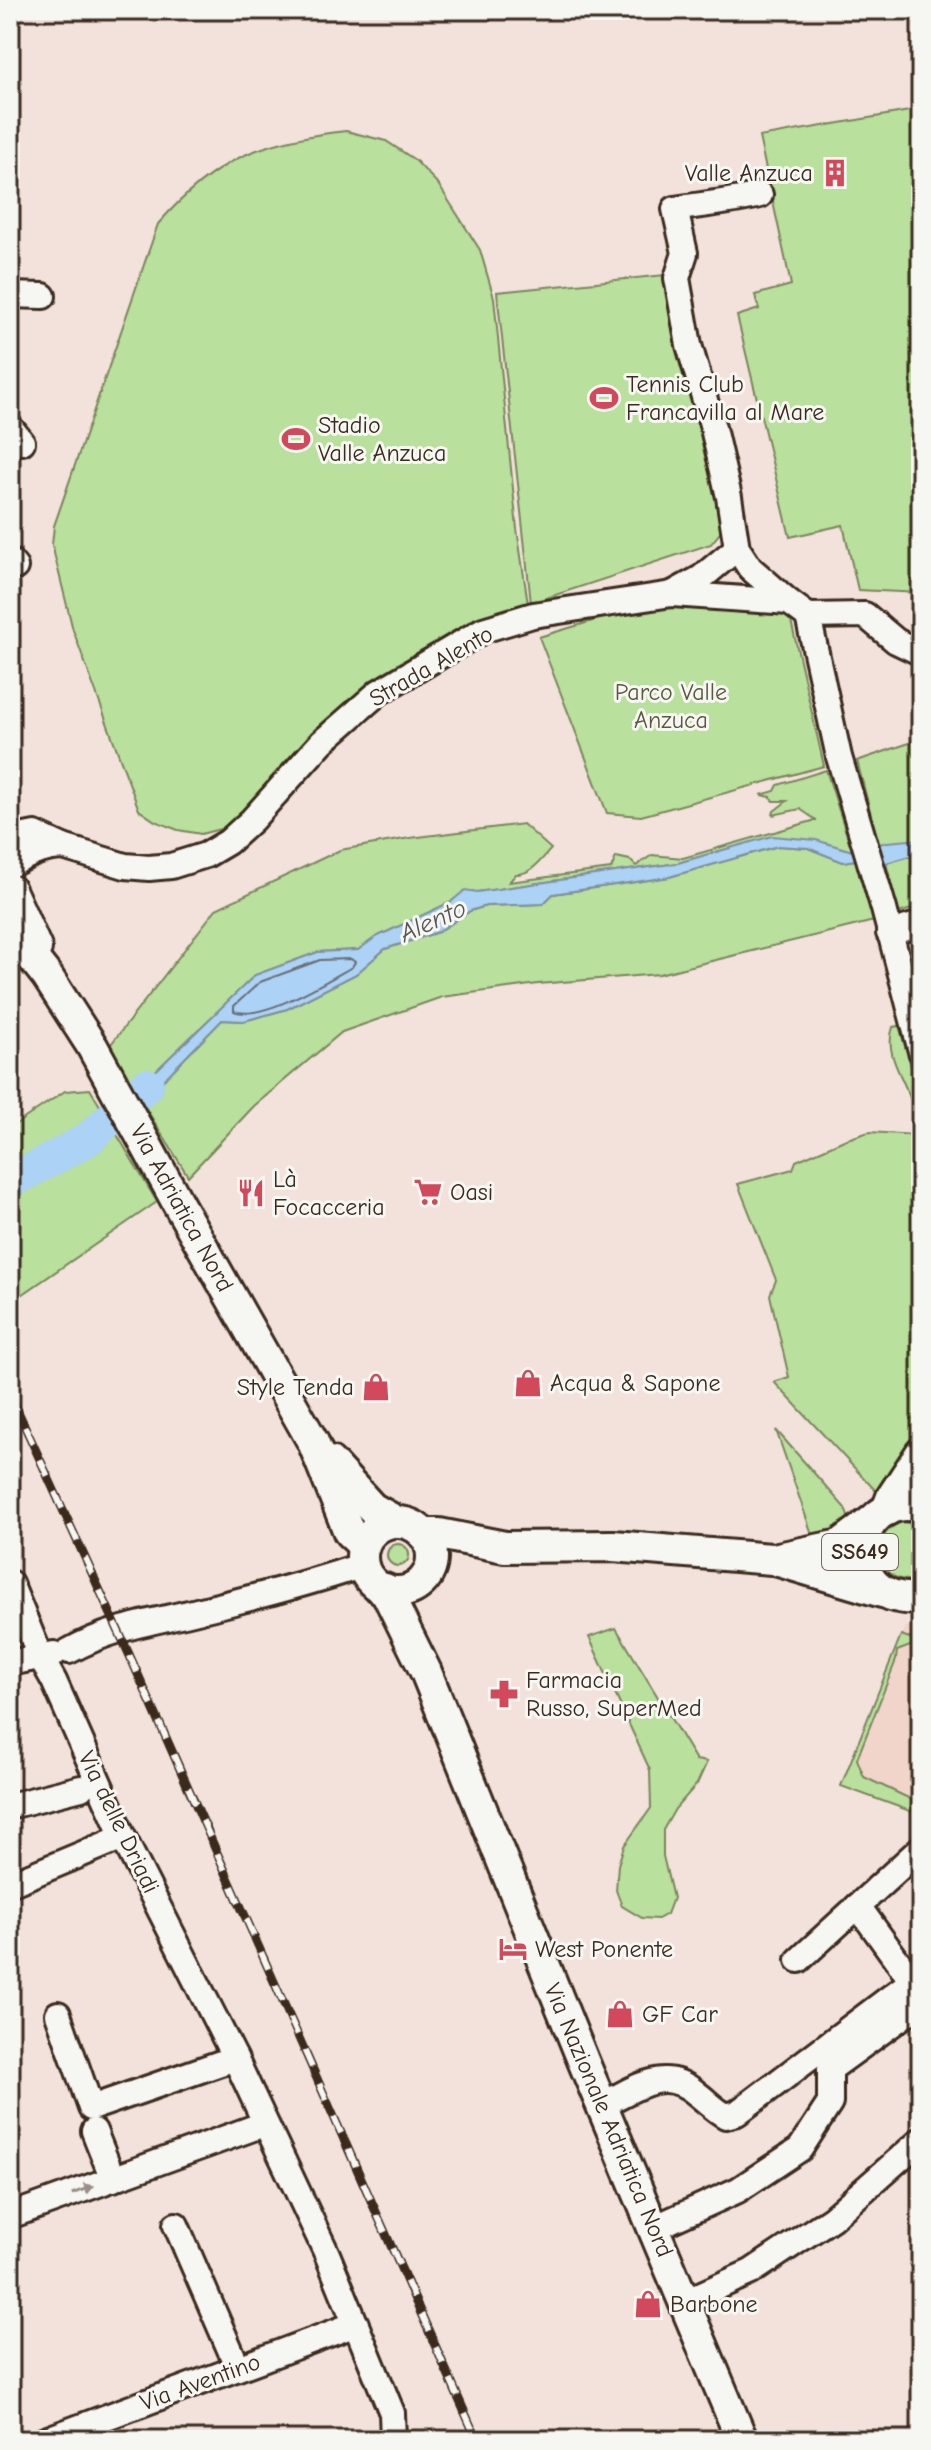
<svg xmlns="http://www.w3.org/2000/svg" width="931" height="2450" font-family="'Comic Neue',sans-serif">
<rect width="100%" height="100%" fill="#f3e2db"/>
<filter id="ink" filterUnits="userSpaceOnUse"><feTurbulence type="fractalNoise" baseFrequency=".0125" numOctaves="2"/><feDisplacementMap in="SourceGraphic" scale="16" xChannelSelector="R" yChannelSelector="G"/><feConvolveMatrix kernelMatrix="1 2 1 2 8 2 1 2 1" color-interpolation-filters="sRGB"/></filter>
<g filter="url(#ink)">
<!-- built -->
<path fill="#f1d4ca" d="M 905,1626 L 917,1631 L 921,1642 L 921,1815 L 842,1786 Z"/>
<!-- green -->
<g fill="#b9e09c" stroke="#7a855d" stroke-width="2">
<path d="M 921,109 L 921,593 L 858,590 L 843,525 L 790,537 L 737,316 L 759,309 L 755,295 L 791,285 L 759,137 Z"/>
<path d="M 346,131 L 386,141 L 415,160 L 438,184 L 480,250 L 494,298 L 517,529 L 528,604 L 428,657 L 269,784 L 224,828 L 201,834 L 178,830 L 155,821 L 139,810 L 73,630 L 52,545 L 54,526 L 158,224 C 215,159 261,140 346,131 Z"/>
<path d="M 665,275 L 728,504 L 723,529 L 711,544 L 531,603 L 497,292 Z"/>
<path d="M 679,605 L 789,612 L 824,766 L 641,816 L 607,813 L 539,637 L 606,617 Z"/>
<path d="M 921,739 L 921,839 L 879,845 L 857,761 Z"/>
<path d="M 826,770 L 852,851 L 834,846 L 734,847 L 678,863 L 477,892 L 465,891 L 451,902 L 376,937 L 358,950 L 318,952 L 255,975 L 134,1092 L 108,1048 L 216,909 L 340,850 L 410,838 L 523,824 L 551,849 C 542,859 531,875 516,874 L 509,882 L 611,869 L 616,857 L 630,860 L 636,866 L 652,855 L 683,858 L 816,820 L 800,809 L 773,815 L 774,811 L 787,801 L 773,801 L 771,797 L 761,795 L 775,791 L 778,785 Z"/>
<path d="M 778,846 L 808,848 L 843,862 L 855,860 L 874,921 L 659,974 L 538,984 L 442,997 L 342,1032 L 254,1106 L 188,1176 L 142,1102 L 222,1020 L 244,1021 L 287,1009 L 356,974 L 385,949 L 438,932 L 470,911 L 486,906 L 543,904 L 553,894 L 669,877 Z"/>
<path d="M 921,853 L 921,906 L 899,913 L 886,863 Z"/>
<path d="M 899,1026 L 921,1100 L 921,1442 L 889,1489 L 875,1490 L 774,1382 L 789,1377 L 770,1295 L 776,1280 L 738,1184 L 793,1169 L 796,1161 L 844,1140 L 869,1132 L 915,1135 C 915,1129 916,1122 915,1115 C 911,1085 882,1059 893,1027 Z"/>
<path d="M 90,1089 L 157,1202 L 10,1303 L 10,1128 L 65,1091 Z"/>
<path d="M 776,1430 L 845,1508 L 849,1519 L 843,1529 L 814,1540 Z"/>
<path d="M 902,1522 L 921,1525 L 921,1578 C 880,1592 861,1537 902,1522 Z"/>
<circle cx="398" cy="1555" r="11"/>
<path d="M 616,1628 L 696,1760 L 707,1762 L 697,1784 L 675,1809 L 663,1830 L 663,1856 L 673,1898 L 667,1914 L 658,1919 L 642,1918 L 622,1906 L 616,1890 L 618,1865 L 624,1846 L 651,1808 L 650,1770 L 589,1637 Z"/>
<path d="M 901,1635 L 921,1642 L 897,1651 L 896,1660 L 857,1759 L 864,1777 L 921,1804 L 921,1815 L 841,1786 Z"/>
</g>
<!-- water -->
<path fill="#acd2f6" stroke="#7f8fa0" stroke-width="2" d="M 772,836 L 816,840 L 852,851 L 887,842 L 921,839 L 921,853 L 886,863 L 855,860 L 843,862 L 808,848 L 778,846 L 669,877 L 553,894 L 543,904 L 486,906 L 470,911 L 438,932 L 385,949 L 356,974 L 287,1009 L 244,1021 L 222,1020 L 142,1102 L 134,1092 L 255,975 L 318,952 L 358,950 L 376,937 L 451,902 L 465,890 L 477,892 L 678,863 Z"/>
<g fill="none" stroke-linecap="round" stroke-linejoin="round">
<!-- shore -->
<path stroke="#686d74" stroke-width="2" d="M 351,959 L 355,962 L 352,967 C 327,981 261,1022 234,1011 L 234,1006 L 260,982 L 320,960 Z"/>
<!-- river -->
<path stroke="#acd2f6" stroke-width="34" d="M 10,1182 L 87,1140 L 147,1085"/>
<defs>
<g id="minor">
<path d="M 760,195 C 731,202 704,204 675,209 L 685,253 L 677,278 L 689,345 L 713,428 L 729,497 L 737,548 L 750,568 L 789,602"/>
<path d="M 10,295 L 43,296"/>
<path d="M 10,427 L 22,442"/>
<path d="M 10,561 L 15,567"/>
<path d="M 672,594 L 701,578 L 737,548"/>
<path d="M 808,616 L 839,757 L 884,909 L 921,1051"/>
<path d="M 808,616 L 865,615 L 896,641 L 921,653"/>
<path d="M 10,839 L 35,834 L 63,847 L 125,866 L 149,868 L 171,866 L 206,855 L 228,842 L 252,820 L 322,742 L 379,692 L 483,630 L 533,615 L 672,594 L 789,602 L 808,616"/>
<path d="M 10,865 C 29,855 41,848 63,847"/>
<path d="M 889,933 L 921,924"/>
<path d="M 10,1583 L 40,1656 L 54,1681 L 123,1837 L 235,2058 L 327,2254 L 392,2413 L 393,2440"/>
<path d="M 69,1651 C 110,1628 152,1622 197,1611 C 252,1598 310,1583 363,1565"/>
<path d="M 10,1663 L 54,1654"/>
<path d="M 10,1806 L 81,1788"/>
<path d="M 10,1884 L 123,1837"/>
<path d="M 799,1960 L 921,1848"/>
<path d="M 58,2014 L 91,2108 L 235,2058"/>
<path d="M 603,2104 C 636,2089 663,2065 696,2093 C 707,2101 714,2110 726,2116 L 737,2113 L 912,1981 L 858,1906"/>
<path d="M 94,2131 L 113,2179"/>
<path d="M 10,2216 L 264,2124"/>
<path d="M 176,2225 L 238,2368"/>
<path d="M 654,2228 L 738,2190 L 800,2149 L 830,2103 L 830,2069 L 921,2003"/>
<path d="M 684,2302 L 751,2272 L 832,2218 L 921,2140"/>
<path d="M 45,2440 L 356,2324"/>
</g>
<g id="major">
<path d="M 10,890 L 36,948"/>
<path d="M 10,929 L 47,976 L 92,1046 L 180,1207 L 313,1442 L 349,1532 L 364,1546"/>
<path d="M 330,1462 L 372,1508 L 397,1522"/>
<path d="M 921,1507 C 850,1489 835,1606 921,1598"/>
<path d="M 887,1510 L 892,1497 L 921,1453"/>
<circle cx="397" cy="1557" r="35"/>
<path d="M 424,1534 L 439,1534 L 505,1547 L 613,1546 L 772,1559 L 882,1592"/>
<path d="M 778,1558 L 840,1545 L 872,1521"/>
<path d="M 385,1589 L 426,1672 L 584,2063 L 742,2440"/>
</g>
</defs>
<!-- minor casing -->
<use href="#minor" stroke="#3b2a1e" stroke-width="30"/>
<!-- major casing -->
<use href="#major" stroke="#3b2a1e" stroke-width="36"/>
<!-- minor -->
<use href="#minor" stroke="#f6f6f2" stroke-width="24"/>
<!-- major -->
<use href="#major" stroke="#f6f6f2" stroke-width="30"/>
<defs>
<path id="rail" d="M 10,1394 L 129,1654 L 477,2440"/>
</defs>
<!-- rail casing -->
<use href="#rail" stroke="#3b2a1e" stroke-width="9"/>
<!-- rail -->
<use href="#rail" stroke="#f6f6f2" stroke-width="6" stroke-dasharray="18" stroke-linecap="butt"/>
</g>
<!-- one-way arrows -->
<defs><path id="oneway-solid" d="M-6-.8H1V-3.2L6.5 0L1 3.2V.8H-6Z" transform="scale(2)"/></defs>
<use fill="#989088" href="#oneway-solid" transform="translate(83 2190) rotate(-20)"/>
</g>
<!-- icons -->
<defs>
<symbol id="building-bare" viewBox="-9 -9 18 18"><path d="M-4-6H4V6H1V3H-1V6H-4ZM-2.5-4.3h1.7v1.8h-1.7ZM.8-4.3h1.7v1.8H.8ZM-2.5-1h1.7V.8h-1.7ZM.8-1h1.7V.8H.8Z" fill="#d1495b" stroke="#f6f6f2" stroke-width="2.5" paint-order="stroke"/></symbol>
<symbol id="stadium-bare" viewBox="-9 -9 18 18"><path d="M0-5a6.5 5 0 1 0 0 10a6.5 5 0 1 0 0-10ZM-3.5-1.8h7v3.6h-7Z" fill="#d1495b" stroke="#f6f6f2" stroke-width="2.5" paint-order="stroke"/></symbol>
<symbol id="supermarket-bare" viewBox="-9 -9 18 18"><path d="M-6-5.5h2.5l.6 2H6L4.5 2H-2.5L-4.4-4H-6ZM-1.5 3.2a1.3 1.3 0 1 0 .1 0ZM3 3.2a1.3 1.3 0 1 0 .1 0Z" fill="#d1495b" stroke="#f6f6f2" stroke-width="2.5" paint-order="stroke"/></symbol>
<symbol id="restaurant-bare" viewBox="-9 -9 18 18"><path d="M-5-6h1v4h1v-4h1v4h1v-4h1v5L-1.5 .5V6h-2V.5L-5-1ZM5-6V6H3V1.5H1.5Q1.5-4 5-6Z" fill="#d1495b" stroke="#f6f6f2" stroke-width="2.5" paint-order="stroke"/></symbol>
<symbol id="shop-bare" viewBox="-9 -9 18 18"><path d="M-5-2.5h2.3a2.7 3.5 0 0 1 5.4 0H5L5.5 6h-11ZM-1.5-2.5h3a1.5 2.3 0 0 0-3 0Z" fill="#d1495b" stroke="#f6f6f2" stroke-width="2.5" paint-order="stroke"/></symbol>
<symbol id="pharmacy-bare" viewBox="-9 -9 18 18"><path d="M-2-6h4v4h4v4h-4v4h-4v-4h-4v-4h4Z" fill="#d1495b" stroke="#f6f6f2" stroke-width="2.5" paint-order="stroke"/></symbol>
<symbol id="hotel-bare" viewBox="-9 -9 18 18"><path d="M-6-4.5h1.5V1H6V5H4.5V3h-9V5H-6ZM-4 0a1.8 1.8 0 1 1 3.6 0ZM.5 0V-2.5h3Q6-2.5 6 0Z" fill="#d1495b" stroke="#f6f6f2" stroke-width="2.5" paint-order="stroke"/></symbol>
</defs>
<g fill-rule="evenodd">
<use href="#building-bare" x="815" y="153" width="40" height="40"/>
<use href="#stadium-bare" x="584" y="378" width="40" height="40"/>
<use href="#stadium-bare" x="276" y="419" width="40" height="40"/>
<use href="#supermarket-bare" x="408" y="1172" width="40" height="40"/>
<use href="#restaurant-bare" x="231" y="1173" width="40" height="40"/>
<use href="#shop-bare" x="508" y="1363" width="40" height="40"/>
<use href="#shop-bare" x="356" y="1367" width="40" height="40"/>
<use href="#pharmacy-bare" x="484" y="1674" width="40" height="40"/>
<use href="#hotel-bare" x="493" y="1929" width="40" height="40"/>
<use href="#shop-bare" x="600" y="1994" width="40" height="40"/>
<use href="#shop-bare" x="628" y="2284" width="40" height="40"/>
</g>
<g text-anchor="middle" dominant-baseline="central" stroke-width="6" stroke-linejoin="round" paint-order="stroke">
<!-- shield labels -->
<rect fill="#f6f6f2" stroke="#73675e" stroke-width="2" x="822" y="1534" width="76" height="36" rx="6"/>
<g font-size="22" font-weight="bold" fill="#3b2a1e">
<text x="860" y="1552">SS649</text>
</g>
<!-- poi labels -->
<g font-size="24" fill="#3b2a1e" stroke="#f6f6f2" text-anchor="start">
<text x="813" y="173" text-anchor="end">Valle Anzuca</text>
<text x="626" y="384">Tennis Club<tspan x="626" dy="28">Francavilla al Mare</tspan></text>
<text x="318" y="425">Stadio<tspan x="318" dy="28">Valle Anzuca</tspan></text>
<text x="273" y="1179">Là<tspan x="273" dy="28">Focacceria</tspan></text>
<text x="450" y="1192">Oasi</text>
<text x="550" y="1383">Acqua &amp; Sapone</text>
<text x="354" y="1387" text-anchor="end">Style Tenda</text>
<text x="526" y="1680">Farmacia<tspan x="526" dy="28">Russo, SuperMed</tspan></text>
<text x="535" y="1949">West Ponente</text>
<text x="642" y="2014">GF Car</text>
<text x="670" y="2304">Barbone</text>
</g>
<!-- street labels -->
<g font-size="24" fill="#3b2a1e" stroke="#f6f6f2">
<text transform="translate(431 666) rotate(-30)">Strada Alento</text>
<text transform="translate(182 1208) rotate(61)">Via Adriatica Nord</text>
<text transform="translate(119 1822) rotate(64)">Via delle Driadi</text>
<text transform="translate(609 2120) rotate(67)">Via Nazionale Adriatica Nord</text>
<text transform="translate(200 2382) rotate(-20)">Via Aventino</text>
</g>
<!-- park labels -->
<g font-size="24" fill="#5a583e" stroke="#f6f6f2">
<text x="671" y="692">Parco Valle<tspan x="671" dy="28">Anzuca</tspan></text>
</g>
<!-- water labels -->
<g font-size="26" font-style="italic" fill="#575454" stroke="#f6f6f2">
<text transform="translate(433 921) rotate(-24)">Alento</text>
</g>
</g>
<!-- margin -->
<rect width="931" height="2450" fill="none" stroke="#f6f6f2" stroke-width="40"/>
<rect x="20" y="20" width="891" height="2410" fill="none" stroke="#3b2a1e" stroke-width="3" filter="url(#ink)"/>
</svg>
